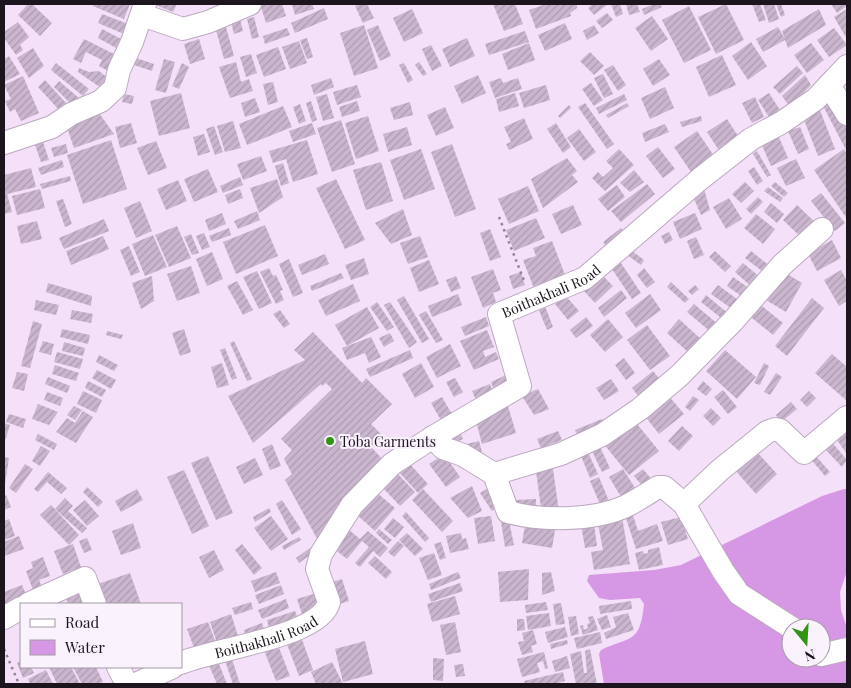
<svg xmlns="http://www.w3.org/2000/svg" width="851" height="688" font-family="'Playfair Display',serif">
<defs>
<pattern id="building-hatch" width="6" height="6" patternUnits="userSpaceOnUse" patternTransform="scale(1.25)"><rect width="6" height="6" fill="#cab6ce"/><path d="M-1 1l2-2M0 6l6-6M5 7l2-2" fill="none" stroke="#ad9cb0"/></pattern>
</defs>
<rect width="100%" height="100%" fill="#f4e0f9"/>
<!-- water -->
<path fill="#d697e4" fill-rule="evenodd" d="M 844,489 L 847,489 L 847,571 L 840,592 L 841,610 L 847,628 L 847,684 L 604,684 L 599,654 L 601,650 C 631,636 640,644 644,604 L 640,598 L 610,600 L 599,598 L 587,581 L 589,575 L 654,570 L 681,565 L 822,496 ZM 791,628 L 821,628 L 821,658 L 791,658 Z"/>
<!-- building -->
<g fill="url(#building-hatch)">
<path d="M 28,4 L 32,4 L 52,23 L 40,36 L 18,15 Z"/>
<path d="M 93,4 L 130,4 L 124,19 L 93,6 Z"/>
<path d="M 153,4 L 177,4 L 173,12 Z"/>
<path d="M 260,4 L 282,4 L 286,16 L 266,23 Z"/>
<path d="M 292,4 L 312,4 L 314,9 L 295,15 Z"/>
<path d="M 360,4 L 367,4 L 374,18 L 363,23 L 355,6 Z"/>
<path d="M 493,4 L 515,4 L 523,24 L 504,31 Z"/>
<path d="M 546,4 L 577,4 L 577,8 L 570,13 L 571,16 L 536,29 L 529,10 Z"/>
<path d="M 593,4 L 606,4 L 607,5 L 594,15 L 588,8 Z"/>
<path d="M 611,4 L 620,4 L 623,14 L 616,17 Z"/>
<path d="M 626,4 L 637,4 L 640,12 L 629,15 Z"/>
<path d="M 654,4 L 660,4 L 662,7 L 644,15 L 642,9 Z"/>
<path d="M 726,4 L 744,40 L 716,54 L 698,17 Z"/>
<path d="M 752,4 L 760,4 L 766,20 L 759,22 Z"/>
<path d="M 763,4 L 774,4 L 779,19 L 769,23 Z"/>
<path d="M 776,4 L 781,4 L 785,15 L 781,17 Z"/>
<path d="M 831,4 L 847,4 L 847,6 L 837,13 Z"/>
<path d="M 689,6 L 711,50 L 684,63 L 662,20 Z"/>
<path d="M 324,8 L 328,19 L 295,33 L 291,23 Z"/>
<path d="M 412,9 L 423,33 L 404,42 L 393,18 Z"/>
<path d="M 819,9 L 826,25 L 788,48 L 785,40 L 763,52 L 756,39 L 778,27 L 785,39 L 782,31 Z"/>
<path d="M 847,9 L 847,39 L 834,17 Z"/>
<path d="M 607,13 L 613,20 L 602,28 L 596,21 Z"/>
<path d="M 102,14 L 128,24 L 124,34 L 98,23 Z"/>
<path d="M 652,16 L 668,39 L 651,51 L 635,28 Z"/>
<path d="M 254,17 L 259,37 L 252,39 L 247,19 Z"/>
<path d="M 240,19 L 243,31 L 234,34 L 231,22 Z"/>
<path d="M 224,20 L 234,56 L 224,59 L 214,23 Z"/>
<path d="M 18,22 L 29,37 L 20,45 L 23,50 L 16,55 L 4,38 L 4,32 Z"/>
<path d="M 565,23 L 572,39 L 545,51 L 538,35 Z"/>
<path d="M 364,25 L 378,68 L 354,76 L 340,33 Z"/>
<path d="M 378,25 L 391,56 L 380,61 L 367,30 Z"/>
<path d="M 594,25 L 599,33 L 587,40 L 583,31 Z"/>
<path d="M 287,28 L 290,35 L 265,44 L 263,36 Z"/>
<path d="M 834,28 L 847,45 L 829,57 L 817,40 Z"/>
<path d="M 102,29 L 123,40 L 118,49 L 98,38 Z"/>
<path d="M 525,31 L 529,42 L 489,55 L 485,44 Z"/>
<path d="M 307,38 L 313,57 L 307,59 L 300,40 Z"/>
<path d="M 467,38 L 475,56 L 450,67 L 442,49 Z"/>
<path d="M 84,39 L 118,56 L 110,72 L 99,66 L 102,60 L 86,52 L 81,63 L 73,59 Z"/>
<path d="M 199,39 L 205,59 L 190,64 L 184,44 Z"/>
<path d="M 299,41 L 307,63 L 290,69 L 282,47 Z"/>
<path d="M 751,42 L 767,66 L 748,80 L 732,56 Z"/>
<path d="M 529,43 L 535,60 L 508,70 L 502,54 Z"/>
<path d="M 811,43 L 824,60 L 807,73 L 794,55 Z"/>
<path d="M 431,45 L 442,66 L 432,71 L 422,49 Z"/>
<path d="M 278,47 L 286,69 L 264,77 L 256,55 Z"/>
<path d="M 33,48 L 44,66 L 29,78 L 17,58 Z"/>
<path d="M 590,52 L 604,66 L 594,75 L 580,61 Z"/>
<path d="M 251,54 L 257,73 L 246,77 L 240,57 Z"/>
<path d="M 722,55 L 736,85 L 709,97 L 696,67 Z"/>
<path d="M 9,56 L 20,74 L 4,82 L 4,59 Z"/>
<path d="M 136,58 L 154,64 L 152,71 L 134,65 Z"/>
<path d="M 164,59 L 175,62 L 166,93 L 155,90 Z"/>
<path d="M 659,59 L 670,75 L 653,86 L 643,69 Z"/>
<path d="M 236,62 L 241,82 L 249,79 L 253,91 L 230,98 L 219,67 Z"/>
<path d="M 419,62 L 427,74 L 423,76 L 415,65 Z"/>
<path d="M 56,63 L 89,89 L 83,96 L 51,70 Z"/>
<path d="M 182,63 L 189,67 L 179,89 L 172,86 Z"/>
<path d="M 404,63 L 413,80 L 408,83 L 399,65 Z"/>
<path d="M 613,65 L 626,85 L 618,91 L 604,70 Z"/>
<path d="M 797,66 L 803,73 L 780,94 L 773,87 Z"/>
<path d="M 79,68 L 89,72 L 99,71 L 109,79 L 101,88 L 78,72 Z"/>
<path d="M 603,74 L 613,94 L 604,98 L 594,78 Z"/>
<path d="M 478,75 L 486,93 L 462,104 L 454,86 Z"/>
<path d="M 805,75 L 811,85 L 790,107 L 782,96 Z"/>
<path d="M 23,76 L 39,113 L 21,121 L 15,109 L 10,112 L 5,101 L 11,99 L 4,85 Z"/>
<path d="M 331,78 L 334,87 L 314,95 L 311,85 Z"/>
<path d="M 501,78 L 503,83 L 518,78 L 522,89 L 495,98 L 489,82 Z"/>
<path d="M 45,80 L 67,104 L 60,111 L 38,87 Z"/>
<path d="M 59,81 L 79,98 L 71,104 L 54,87 Z"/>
<path d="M 273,82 L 278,102 L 268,105 L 263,84 Z"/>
<path d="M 591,83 L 603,100 L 594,106 L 582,89 Z"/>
<path d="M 357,85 L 361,97 L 337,105 L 333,92 Z"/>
<path d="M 546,85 L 550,100 L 524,108 L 519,93 Z"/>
<path d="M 665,87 L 674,108 L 650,119 L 641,98 Z"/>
<path d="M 181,93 L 190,128 L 159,136 L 150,101 Z"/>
<path d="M 515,93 L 519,106 L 499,112 L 496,99 Z"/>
<path d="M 769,93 L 780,110 L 769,117 L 758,100 Z"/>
<path d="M 124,94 L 134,96 L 132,104 L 122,102 Z"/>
<path d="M 327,94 L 334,118 L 323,121 L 316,97 Z"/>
<path d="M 624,94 L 627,100 L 599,114 L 596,108 Z"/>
<path d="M 834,95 L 847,119 L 846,150 L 821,102 Z"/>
<path d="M 755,97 L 764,117 L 752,123 L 742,103 Z"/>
<path d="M 255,98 L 260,112 L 245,117 L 241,103 Z"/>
<path d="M 311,101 L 317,120 L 312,122 L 306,103 Z"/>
<path d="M 357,101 L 360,111 L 342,117 L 339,107 Z"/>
<path d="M 410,102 L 413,115 L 394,120 L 390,108 Z"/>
<path d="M 585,103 L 614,144 L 607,149 L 578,107 Z"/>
<path d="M 627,103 L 629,106 L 608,118 L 606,115 Z"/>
<path d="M 300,104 L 306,121 L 299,124 L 293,107 Z"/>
<path d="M 569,105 L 571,108 L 560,118 L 558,116 Z"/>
<path d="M 818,105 L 835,149 L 818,156 L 801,112 Z"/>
<path d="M 94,106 L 114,134 L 74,148 L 63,116 Z"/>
<path d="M 283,106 L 292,127 L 247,145 L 239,124 Z"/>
<path d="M 445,107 L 454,128 L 436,136 L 427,115 Z"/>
<path d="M 368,116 L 379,151 L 356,159 L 345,123 Z"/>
<path d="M 701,116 L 702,121 L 682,127 L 680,122 Z"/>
<path d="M 524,118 L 533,139 L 509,150 L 506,144 L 511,142 L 504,127 Z"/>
<path d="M 727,119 L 740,139 L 720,152 L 707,132 Z"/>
<path d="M 341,120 L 355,164 L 332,172 L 317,128 Z"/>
<path d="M 233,121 L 241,148 L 225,152 L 217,126 Z"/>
<path d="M 131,123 L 137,143 L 120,148 L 115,127 Z"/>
<path d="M 312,123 L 316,134 L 293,142 L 289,131 Z"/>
<path d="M 556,123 L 571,147 L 563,153 L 547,129 Z"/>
<path d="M 665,124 L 669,132 L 645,142 L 642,133 Z"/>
<path d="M 214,126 L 223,152 L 215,155 L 206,129 Z"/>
<path d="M 407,127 L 412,145 L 388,152 L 383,134 Z"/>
<path d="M 800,127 L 809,149 L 798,154 L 788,131 Z"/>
<path d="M 579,129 L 596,152 L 584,161 L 567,138 Z"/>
<path d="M 697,131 L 714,156 L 691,172 L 674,147 Z"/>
<path d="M 777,133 L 788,158 L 771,166 L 760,141 Z"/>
<path d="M 204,134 L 210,152 L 198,156 L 193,137 Z"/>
<path d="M 42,139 L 49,160 L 41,162 L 34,142 Z"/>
<path d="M 111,140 L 127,189 L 83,204 L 67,155 Z"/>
<path d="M 307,140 L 318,174 L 293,182 L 286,159 L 273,163 L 269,151 Z"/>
<path d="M 156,141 L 167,168 L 148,175 L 137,148 Z"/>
<path d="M 66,144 L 68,153 L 54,157 L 51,148 Z"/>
<path d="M 452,144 L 476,209 L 455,217 L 431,152 Z"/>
<path d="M 658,147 L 675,169 L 663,178 L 646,156 Z"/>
<path d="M 421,149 L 435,189 L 404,200 L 390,160 Z"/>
<path d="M 619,149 L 634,165 L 605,191 L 592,178 L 598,172 L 603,177 L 613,168 L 606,161 Z"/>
<path d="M 844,149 L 847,154 L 847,219 L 814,170 Z"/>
<path d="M 757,151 L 771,175 L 767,177 L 753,154 Z"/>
<path d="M 261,156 L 267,171 L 243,180 L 237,164 Z"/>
<path d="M 567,158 L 577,171 L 572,175 L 578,182 L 543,208 L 531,179 Z"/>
<path d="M 796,159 L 805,178 L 786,186 L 777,168 Z"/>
<path d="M 62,160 L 64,167 L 41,175 L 38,168 Z"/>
<path d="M 381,162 L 393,201 L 366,210 L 353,170 Z"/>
<path d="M 283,163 L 289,183 L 281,186 L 275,166 Z"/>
<path d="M 754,167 L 763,181 L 757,185 L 748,171 Z"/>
<path d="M 31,168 L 36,187 L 7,194 L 12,212 L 4,214 L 4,175 Z"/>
<path d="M 208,169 L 218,192 L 194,202 L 184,179 Z"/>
<path d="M 634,170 L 644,182 L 630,192 L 620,183 Z"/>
<path d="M 70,176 L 71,181 L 42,189 L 40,184 Z"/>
<path d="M 240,177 L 243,185 L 223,193 L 220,186 Z"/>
<path d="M 277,179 L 283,197 L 259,213 L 250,188 Z"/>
<path d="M 336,179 L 365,240 L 345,249 L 316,188 Z"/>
<path d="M 178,180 L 187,201 L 166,210 L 157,189 Z"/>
<path d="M 745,182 L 754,191 L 741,203 L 732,194 Z"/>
<path d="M 775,182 L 788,193 L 784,197 L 771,186 Z"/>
<path d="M 647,184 L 655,194 L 621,222 L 611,211 Z"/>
<path d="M 617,185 L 625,197 L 608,211 L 598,199 Z"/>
<path d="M 528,186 L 539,211 L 509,224 L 498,199 Z"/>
<path d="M 768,187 L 783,198 L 780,202 L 764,191 Z"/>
<path d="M 40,189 L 45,208 L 17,215 L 12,196 Z"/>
<path d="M 240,189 L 243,198 L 228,204 L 225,195 Z"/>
<path d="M 704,189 L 710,210 L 701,215 L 692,194 Z"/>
<path d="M 821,193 L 845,223 L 835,231 L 811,201 Z"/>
<path d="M 758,197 L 763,202 L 751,214 L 746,209 Z"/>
<path d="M 729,198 L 742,219 L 726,229 L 713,207 Z"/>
<path d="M 63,199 L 72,224 L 65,227 L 56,201 Z"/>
<path d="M 140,201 L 152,231 L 136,238 L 124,208 Z"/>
<path d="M 771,203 L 784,214 L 777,223 L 764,212 Z"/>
<path d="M 573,205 L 582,225 L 561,234 L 552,214 Z"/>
<path d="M 797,205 L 819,226 L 805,241 L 783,220 Z"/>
<path d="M 403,209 L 412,235 L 391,244 L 375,223 Z"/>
<path d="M 257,211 L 260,220 L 238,229 L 234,221 Z"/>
<path d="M 222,213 L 226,224 L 209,231 L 205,220 Z"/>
<path d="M 695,213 L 702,229 L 680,239 L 673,222 Z"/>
<path d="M 756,214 L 775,229 L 763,244 L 744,228 Z"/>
<path d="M 536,218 L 545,238 L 514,251 L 506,230 Z"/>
<path d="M 104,219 L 109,231 L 64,249 L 59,238 Z"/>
<path d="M 37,221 L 42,239 L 21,244 L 17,226 Z"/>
<path d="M 265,225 L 278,256 L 236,274 L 223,242 Z"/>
<path d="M 177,226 L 191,258 L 169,267 L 155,235 Z"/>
<path d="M 229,228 L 231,235 L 212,242 L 209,236 Z"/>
<path d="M 621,228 L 627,234 L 609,249 L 603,242 Z"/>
<path d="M 490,229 L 501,257 L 490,261 L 480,233 Z"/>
<path d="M 669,232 L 673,240 L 665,244 L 661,236 Z"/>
<path d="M 204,233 L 210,247 L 202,250 L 196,236 Z"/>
<path d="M 191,234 L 199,253 L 192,255 L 184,237 Z"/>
<path d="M 153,235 L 167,267 L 145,276 L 132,244 Z"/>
<path d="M 103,236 L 109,249 L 71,265 L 66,251 Z"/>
<path d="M 420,236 L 428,257 L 408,264 L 400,243 Z"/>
<path d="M 696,237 L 704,255 L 694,259 L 687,241 Z"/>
<path d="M 832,240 L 841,258 L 817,271 L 808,254 Z"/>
<path d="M 552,241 L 567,280 L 535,291 L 523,260 L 536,256 L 533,248 Z"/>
<path d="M 129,246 L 140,272 L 131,276 L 120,250 Z"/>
<path d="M 631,250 L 644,260 L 641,265 L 627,255 Z"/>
<path d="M 715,251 L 731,266 L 725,272 L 709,257 Z"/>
<path d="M 751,251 L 771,267 L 766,274 L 745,258 Z"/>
<path d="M 212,252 L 223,279 L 207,286 L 196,259 Z"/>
<path d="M 325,254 L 329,264 L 302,275 L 298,265 Z"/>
<path d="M 364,258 L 369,274 L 351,280 L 345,265 Z"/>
<path d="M 289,259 L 303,293 L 293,297 L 279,264 Z"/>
<path d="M 429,260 L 439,284 L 419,292 L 410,268 Z"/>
<path d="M 621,263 L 641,293 L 632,299 L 612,269 Z"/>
<path d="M 743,263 L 761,278 L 753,288 L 735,272 Z"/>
<path d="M 191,266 L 200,293 L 177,301 L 167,274 Z"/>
<path d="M 269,268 L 273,276 L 276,275 L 283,290 L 280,291 L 284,300 L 276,304 L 260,272 Z"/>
<path d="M 644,268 L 655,282 L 647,288 L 637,275 Z"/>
<path d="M 493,269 L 501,290 L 493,293 L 496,302 L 483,308 L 471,277 Z"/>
<path d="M 841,270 L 847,281 L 847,301 L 839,306 L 824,280 Z"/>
<path d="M 257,271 L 272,303 L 259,309 L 243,277 Z"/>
<path d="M 782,271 L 802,283 L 786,312 L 766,300 Z"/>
<path d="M 521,272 L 525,285 L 513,289 L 509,276 Z"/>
<path d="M 341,273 L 344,278 L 312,291 L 310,286 Z"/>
<path d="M 602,275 L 613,286 L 595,303 L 584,291 Z"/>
<path d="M 152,276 L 154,301 L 141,309 L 132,283 Z"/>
<path d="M 456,276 L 461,288 L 451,292 L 446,280 Z"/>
<path d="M 733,277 L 753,291 L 747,300 L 727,286 Z"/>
<path d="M 237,281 L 253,310 L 243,315 L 227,286 Z"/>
<path d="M 671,282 L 689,299 L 685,303 L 667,287 Z"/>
<path d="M 48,283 L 92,296 L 91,306 L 46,292 Z"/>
<path d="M 353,284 L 360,301 L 326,316 L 318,300 Z"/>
<path d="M 695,285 L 699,289 L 692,295 L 688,291 Z"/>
<path d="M 718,285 L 741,302 L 735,311 L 711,294 Z"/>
<path d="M 621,290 L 627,298 L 604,317 L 598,308 Z"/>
<path d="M 458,294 L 462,305 L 432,317 L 428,306 Z"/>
<path d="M 650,294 L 661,310 L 636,328 L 625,313 Z"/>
<path d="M 565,295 L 579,311 L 568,320 L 555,304 Z"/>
<path d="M 706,295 L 730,315 L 725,321 L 701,302 Z"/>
<path d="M 404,296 L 429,339 L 422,343 L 397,300 Z"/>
<path d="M 812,298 L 824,308 L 787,356 L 775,346 Z"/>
<path d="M 36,300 L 59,305 L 56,315 L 34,310 Z"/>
<path d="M 543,301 L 553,327 L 547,330 L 536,303 Z"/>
<path d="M 377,302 L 394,327 L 387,331 L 370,307 Z"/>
<path d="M 390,302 L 417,342 L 409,348 L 384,305 Z"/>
<path d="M 757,302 L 783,323 L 773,335 L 747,314 Z"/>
<path d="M 694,304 L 719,325 L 712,333 L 687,312 Z"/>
<path d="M 367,307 L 379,328 L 347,346 L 335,325 Z"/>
<path d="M 72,310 L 93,314 L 91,323 L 70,319 Z"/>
<path d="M 280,310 L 290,324 L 284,328 L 273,314 Z"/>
<path d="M 426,311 L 443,340 L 436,343 L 419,315 Z"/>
<path d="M 486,317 L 489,326 L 465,336 L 461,327 Z"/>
<path d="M 586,317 L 593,326 L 576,338 L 570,330 Z"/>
<path d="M 608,319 L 623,337 L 605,352 L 590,335 Z"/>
<path d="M 679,319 L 703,341 L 690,354 L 667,333 Z"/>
<path d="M 33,321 L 42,324 L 30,368 L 21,366 Z"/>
<path d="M 647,325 L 670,356 L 650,370 L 627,340 Z"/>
<path d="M 62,329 L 90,335 L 88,344 L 60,337 Z"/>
<path d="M 184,329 L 191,352 L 180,356 L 172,333 Z"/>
<path d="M 487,330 L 494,347 L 483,351 L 485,357 L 496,352 L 499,359 L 474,370 L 460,341 Z"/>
<path d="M 107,331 L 123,335 L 121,339 L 106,335 Z"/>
<path d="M 313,332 L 362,383 L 366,378 L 392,404 L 371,424 L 383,436 L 371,447 L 386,463 L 321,546 L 285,480 L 292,474 L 284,459 L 292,450 L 281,439 L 332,389 L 326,383 L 322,386 L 321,384 L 253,443 L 228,396 L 305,360 L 294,350 Z"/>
<path d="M 390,333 L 394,341 L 384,347 L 379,338 Z"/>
<path d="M 371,337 L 381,357 L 369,363 L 365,353 L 347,360 L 342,348 Z"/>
<path d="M 43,341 L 54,344 L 51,355 L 39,352 Z"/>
<path d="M 234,341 L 252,379 L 247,381 L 230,343 Z"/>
<path d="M 64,342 L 85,348 L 83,356 L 62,351 Z"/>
<path d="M 450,344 L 461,366 L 437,378 L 426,357 Z"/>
<path d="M 225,348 L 237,378 L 232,380 L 220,350 Z"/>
<path d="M 410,350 L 413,358 L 370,377 L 366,369 Z"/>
<path d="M 725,350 L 756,377 L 737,399 L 706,371 Z"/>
<path d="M 57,352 L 83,359 L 80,369 L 54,362 Z"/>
<path d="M 832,354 L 847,367 L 847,401 L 815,373 Z"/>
<path d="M 99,355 L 118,365 L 114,371 L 96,362 Z"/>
<path d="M 624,358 L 635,373 L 626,380 L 615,365 Z"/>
<path d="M 222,363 L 229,385 L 217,388 L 211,367 Z"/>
<path d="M 421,363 L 434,387 L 415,398 L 402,374 Z"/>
<path d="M 764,363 L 769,366 L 760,385 L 754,383 Z"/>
<path d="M 55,365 L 79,373 L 76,381 L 52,374 Z"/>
<path d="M 97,370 L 116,380 L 111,389 L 92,378 Z"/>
<path d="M 653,371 L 663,383 L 642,401 L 632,388 Z"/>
<path d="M 17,372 L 28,374 L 24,391 L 12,388 Z"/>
<path d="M 776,373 L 782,377 L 770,395 L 764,392 Z"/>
<path d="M 508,374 L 513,385 L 495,393 L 491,382 Z"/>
<path d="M 48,377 L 70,386 L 67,393 L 45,384 Z"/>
<path d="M 455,378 L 463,392 L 454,397 L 446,382 Z"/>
<path d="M 611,379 L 619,391 L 604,400 L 596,388 Z"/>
<path d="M 88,381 L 106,390 L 102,397 L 85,388 Z"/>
<path d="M 703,381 L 712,389 L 706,396 L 697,389 Z"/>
<path d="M 490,384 L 494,395 L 477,402 L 472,391 Z"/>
<path d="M 538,389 L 549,409 L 534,415 L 522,396 Z"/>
<path d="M 723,390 L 737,407 L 728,414 L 714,397 Z"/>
<path d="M 83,391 L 102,400 L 96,413 L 77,404 Z"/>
<path d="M 809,391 L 816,398 L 807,407 L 800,400 Z"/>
<path d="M 47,392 L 63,398 L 60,406 L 44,400 Z"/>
<path d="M 668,395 L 684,414 L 659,434 L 644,415 Z"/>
<path d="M 693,396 L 699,400 L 690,411 L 685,407 Z"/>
<path d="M 442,397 L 453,416 L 442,422 L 431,403 Z"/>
<path d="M 791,402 L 797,409 L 781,422 L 776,415 Z"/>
<path d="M 507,403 L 516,433 L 482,444 L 474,414 Z"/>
<path d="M 38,404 L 58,412 L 49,425 L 32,419 Z"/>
<path d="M 74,406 L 82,410 L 75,420 L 67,415 Z"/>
<path d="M 711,408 L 721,418 L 713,426 L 703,416 Z"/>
<path d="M 83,411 L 93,417 L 76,443 L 56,432 L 67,418 L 75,423 Z"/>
<path d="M 9,414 L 26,419 L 23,428 L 6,422 Z"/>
<path d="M 602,419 L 606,428 L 580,441 L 575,430 Z"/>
<path d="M 633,419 L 659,451 L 629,475 L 603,443 Z"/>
<path d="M 4,423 L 10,425 L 4,444 Z"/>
<path d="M 682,426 L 693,436 L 679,451 L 668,441 Z"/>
<path d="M 844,428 L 847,432 L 847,454 L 834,436 Z"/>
<path d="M 458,429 L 463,439 L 451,445 L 446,435 Z"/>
<path d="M 558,431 L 562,440 L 541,448 L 537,439 Z"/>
<path d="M 38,434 L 57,444 L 54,450 L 35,440 Z"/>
<path d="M 830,440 L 847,460 L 842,467 L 823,447 Z"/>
<path d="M 479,441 L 482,452 L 470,455 L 467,444 Z"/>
<path d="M 597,441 L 610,468 L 602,472 L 589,445 Z"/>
<path d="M 272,444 L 281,466 L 270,470 L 262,449 Z"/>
<path d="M 41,446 L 50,451 L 40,466 L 32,461 Z"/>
<path d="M 586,448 L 598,474 L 590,478 L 579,451 Z"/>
<path d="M 756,451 L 777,474 L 756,494 L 735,470 Z"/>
<path d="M 444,454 L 460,477 L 446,487 L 429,464 Z"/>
<path d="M 814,454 L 830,472 L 825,476 L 809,457 Z"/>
<path d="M 208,456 L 233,513 L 216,520 L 191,463 Z"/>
<path d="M 4,457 L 9,458 L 5,484 L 4,484 Z"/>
<path d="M 255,458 L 263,475 L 244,484 L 236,467 Z"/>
<path d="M 552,462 L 559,512 L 542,515 L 535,464 Z"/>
<path d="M 409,463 L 428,484 L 418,493 L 399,472 Z"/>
<path d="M 25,464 L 33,469 L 16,493 L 9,488 Z"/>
<path d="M 623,469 L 637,491 L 623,500 L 609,477 Z"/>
<path d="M 643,469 L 653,481 L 644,488 L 634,476 Z"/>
<path d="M 184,470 L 209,526 L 192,534 L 167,477 Z"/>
<path d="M 48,472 L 67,488 L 61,494 L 47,482 L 38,492 L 34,489 Z"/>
<path d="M 396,472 L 415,492 L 400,506 L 382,487 Z"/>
<path d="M 599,477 L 609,501 L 600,504 L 590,481 Z"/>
<path d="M 472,486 L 482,511 L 468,518 L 450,498 Z"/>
<path d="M 87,487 L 103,502 L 98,507 L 83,492 Z"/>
<path d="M 490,487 L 502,505 L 492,511 L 480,493 Z"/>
<path d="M 137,489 L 143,500 L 121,512 L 115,501 Z"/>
<path d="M 423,489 L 453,521 L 442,532 L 412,500 Z"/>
<path d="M 376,492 L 395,508 L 375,531 L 356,514 Z"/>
<path d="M 6,495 L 11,507 L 4,510 L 4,496 Z"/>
<path d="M 65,498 L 73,506 L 68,511 L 87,528 L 82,533 L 55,509 Z"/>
<path d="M 536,499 L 536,511 L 516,512 L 515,500 Z"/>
<path d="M 85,500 L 99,516 L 87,526 L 73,510 Z"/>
<path d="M 282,500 L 301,529 L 292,535 L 276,504 Z"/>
<path d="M 51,505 L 79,535 L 69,545 L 40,515 Z"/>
<path d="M 269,508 L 271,512 L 255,522 L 253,517 Z"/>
<path d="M 631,509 L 638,531 L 657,524 L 663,541 L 636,549 L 624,512 Z"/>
<path d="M 621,511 L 630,564 L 594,570 L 591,552 L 603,550 L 598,524 Z"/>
<path d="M 406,512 L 429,538 L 425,542 L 402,516 Z"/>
<path d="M 271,516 L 288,539 L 271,551 L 254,528 Z"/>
<path d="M 491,516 L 495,541 L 478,544 L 474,518 Z"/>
<path d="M 681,517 L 688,539 L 668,545 L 661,522 Z"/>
<path d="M 393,518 L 404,527 L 395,538 L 384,529 Z"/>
<path d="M 9,519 L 15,536 L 4,540 L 4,521 Z"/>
<path d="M 526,519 L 556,524 L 552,548 L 522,543 Z"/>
<path d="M 509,521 L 514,545 L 505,547 L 501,522 Z"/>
<path d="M 133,523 L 141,548 L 121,555 L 112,531 Z"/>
<path d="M 594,524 L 597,546 L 585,548 L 581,525 Z"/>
<path d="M 348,529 L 360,539 L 368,531 L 388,548 L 380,557 L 373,551 L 360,567 L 355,563 L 369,547 L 362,541 L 347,559 L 333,548 Z"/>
<path d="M 379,529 L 392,540 L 388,544 L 376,533 Z"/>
<path d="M 407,533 L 423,549 L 415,556 L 399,540 Z"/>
<path d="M 461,533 L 462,539 L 466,538 L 469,549 L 450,553 L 446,536 Z"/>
<path d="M 19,536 L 24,549 L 4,556 L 4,542 Z"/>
<path d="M 299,537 L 301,540 L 284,550 L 282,546 Z"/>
<path d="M 87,538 L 92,550 L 84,553 L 79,541 Z"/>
<path d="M 398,541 L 404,546 L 394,557 L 388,552 Z"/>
<path d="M 441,542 L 446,558 L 440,560 L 434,544 Z"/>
<path d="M 73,544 L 81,567 L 63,574 L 54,551 Z"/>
<path d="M 242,544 L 262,568 L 254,575 L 235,550 Z"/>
<path d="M 659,547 L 663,565 L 639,570 L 635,553 L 643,551 L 644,554 L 648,553 L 648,550 Z"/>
<path d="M 310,548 L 313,553 L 299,563 L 296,558 Z"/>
<path d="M 214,550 L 224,570 L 209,578 L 199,557 Z"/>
<path d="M 434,553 L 442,575 L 428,580 L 419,558 Z"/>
<path d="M 375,556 L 392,572 L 386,579 L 368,563 Z"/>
<path d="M 43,557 L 50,576 L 39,580 L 42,587 L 33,590 L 26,571 L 33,568 L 31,562 Z"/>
<path d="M 529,569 L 528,600 L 500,602 L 498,572 Z"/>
<path d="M 276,572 L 280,583 L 255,592 L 251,581 Z"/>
<path d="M 458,572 L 461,578 L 431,590 L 429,584 Z"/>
<path d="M 551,572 L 555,591 L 542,595 L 542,573 Z"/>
<path d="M 130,573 L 141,604 L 99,604 L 92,586 Z"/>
<path d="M 342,579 L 349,601 L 336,605 L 329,583 Z"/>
<path d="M 460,583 L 463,591 L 431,602 L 428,594 Z"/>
<path d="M 22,585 L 27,597 L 4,607 L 4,592 Z"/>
<path d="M 281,585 L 284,594 L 259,604 L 255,595 Z"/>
<path d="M 85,591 L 89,602 L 68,604 L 66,597 Z"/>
<path d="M 320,592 L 326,609 L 303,617 L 297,599 Z"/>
<path d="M 455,596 L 460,614 L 432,622 L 427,604 Z"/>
<path d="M 286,599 L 289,608 L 262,619 L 258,610 Z"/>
<path d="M 631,601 L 632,609 L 600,614 L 599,606 Z"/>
<path d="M 251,602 L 253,609 L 235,615 L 232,608 Z"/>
<path d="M 546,602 L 548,610 L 526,613 L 525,605 Z"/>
<path d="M 561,603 L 565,624 L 556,625 L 553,604 Z"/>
<path d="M 295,611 L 298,619 L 269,628 L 267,620 Z"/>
<path d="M 549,613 L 551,626 L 528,630 L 526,616 Z"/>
<path d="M 628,613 L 634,630 L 606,639 L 604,633 L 616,627 L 613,617 Z"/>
<path d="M 231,614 L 239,639 L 218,646 L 210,622 Z"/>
<path d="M 607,615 L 611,627 L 602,630 L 597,619 Z"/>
<path d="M 576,616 L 579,634 L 571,636 L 568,617 Z"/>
<path d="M 593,616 L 598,630 L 583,635 L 580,626 L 583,625 L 584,630 L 588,628 L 587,624 L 590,623 L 588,617 Z"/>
<path d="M 517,619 L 524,619 L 525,630 L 517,631 Z"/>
<path d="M 208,622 L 217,646 L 196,653 L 187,629 Z"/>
<path d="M 455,622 L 461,652 L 446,655 L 440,625 Z"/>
<path d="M 262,623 L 264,629 L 245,635 L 244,630 Z"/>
<path d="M 565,627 L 568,637 L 548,643 L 545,632 Z"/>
<path d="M 533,630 L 537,644 L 531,646 L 533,652 L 522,655 L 518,642 L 524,641 L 522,633 Z"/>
<path d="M 600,632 L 602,643 L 577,649 L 574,638 Z"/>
<path d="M 300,634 L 313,670 L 299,676 L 285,639 Z"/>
<path d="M 276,640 L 290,676 L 276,681 L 262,645 Z"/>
<path d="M 567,640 L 568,644 L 551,649 L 550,644 Z"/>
<path d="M 365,641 L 373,674 L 343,682 L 335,649 Z"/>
<path d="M 590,649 L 597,684 L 576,684 L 570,654 L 581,651 L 584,673 L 587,673 L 585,651 Z"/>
<path d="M 544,652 L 548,668 L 545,669 L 543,661 L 537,663 L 540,672 L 522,677 L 517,659 Z"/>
<path d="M 230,653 L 240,684 L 233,684 L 223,655 Z"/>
<path d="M 567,656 L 570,668 L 555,672 L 552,661 Z"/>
<path d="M 433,658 L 444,659 L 443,681 L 433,680 Z"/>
<path d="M 217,659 L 227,684 L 217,684 L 208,663 Z"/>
<path d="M 21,661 L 21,667 L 31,667 L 34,673 L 23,678 L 17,663 Z"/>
<path d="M 332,662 L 343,684 L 316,684 L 311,672 Z"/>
<path d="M 463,664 L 465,676 L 456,677 L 454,665 Z"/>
<path d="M 49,667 L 71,667 L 80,684 L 57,684 Z"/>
<path d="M 73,667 L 96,667 L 103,682 L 98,684 L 82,684 Z"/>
<path d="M 46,670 L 53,684 L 30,684 L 28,679 Z"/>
<path d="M 563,672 L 565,681 L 554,684 L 525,684 L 524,681 Z"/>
</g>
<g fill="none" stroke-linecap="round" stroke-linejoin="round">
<defs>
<g id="minor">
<path d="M 142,15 L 183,29 L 208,22 L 250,4"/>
<path d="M 829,85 L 847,114"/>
<path d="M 4,143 L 52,127 L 71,114 L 101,101 L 115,88 L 119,70 L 132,42 L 145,4"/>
<path d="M 433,437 L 443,448 L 463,455 L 494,474 L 508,512 C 541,521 592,521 624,507 C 635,502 647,494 658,487 L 664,487 L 684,504 L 723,571 L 739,594 L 792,628"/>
<path d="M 494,474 L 561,454 L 602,435 L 640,409 L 680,375 L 733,321 L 782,265 L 822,229"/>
<path d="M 684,504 L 720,470 L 767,432 L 775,429 L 780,430 L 804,453 L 847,417"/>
<path d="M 28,604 L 85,578 L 95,604"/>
<path d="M 4,618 L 21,608"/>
<path d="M 821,655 L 847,649"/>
<path id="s1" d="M 181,663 C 212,649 321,637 329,602 L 317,569 L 321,554 L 352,505 L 392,464 L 433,437 L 520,386 L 499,314 L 585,278 L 700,179 L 751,139 L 781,123 L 816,99 L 847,66"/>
<path d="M 118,667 L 127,684"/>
<path d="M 136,684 L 173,667"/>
</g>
</defs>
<!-- minor casing -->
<use href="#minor" stroke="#bca9c0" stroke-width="24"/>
<!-- path -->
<g stroke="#928495" stroke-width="2.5" stroke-dasharray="2.5 4" stroke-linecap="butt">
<path d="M 499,217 L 525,283"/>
<path d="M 4,649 L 19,684"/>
</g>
<!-- minor -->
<use href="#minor" stroke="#fff" stroke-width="22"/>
</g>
<!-- markers -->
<circle fill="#319415" stroke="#faf2fc" stroke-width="2" cx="330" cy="441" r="5"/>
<g text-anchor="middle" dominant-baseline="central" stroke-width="4" stroke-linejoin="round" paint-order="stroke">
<!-- street labels -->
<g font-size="14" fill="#1c151d" stroke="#faf2fc">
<text stroke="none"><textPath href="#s1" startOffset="612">Boithakhali Road</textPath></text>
<text stroke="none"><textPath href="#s1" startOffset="89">Boithakhali Road</textPath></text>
</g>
<!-- poi labels -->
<g font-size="14" fill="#1c151d" stroke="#faf2fc" text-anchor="start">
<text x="340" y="441">Toba Garments</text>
</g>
</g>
<!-- border -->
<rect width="851" height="688" fill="none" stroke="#1c151d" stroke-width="10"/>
<!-- legend -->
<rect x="20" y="603" width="162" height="65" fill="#faf2fc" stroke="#a19aa3"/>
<rect x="30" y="619" width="25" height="8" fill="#ffffff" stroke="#a19aa3"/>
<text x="65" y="628" font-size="15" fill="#1c151d">Road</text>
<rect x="30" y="640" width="25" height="15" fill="#d697e4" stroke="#a19aa3"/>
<text x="65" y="653" font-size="15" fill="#1c151d">Water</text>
<!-- north arrow -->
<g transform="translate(806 643) rotate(162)"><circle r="24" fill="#faf2fc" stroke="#a19aa3"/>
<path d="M0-4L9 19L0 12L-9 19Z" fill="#319415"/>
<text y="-8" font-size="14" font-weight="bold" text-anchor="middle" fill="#1c151d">N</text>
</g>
</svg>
